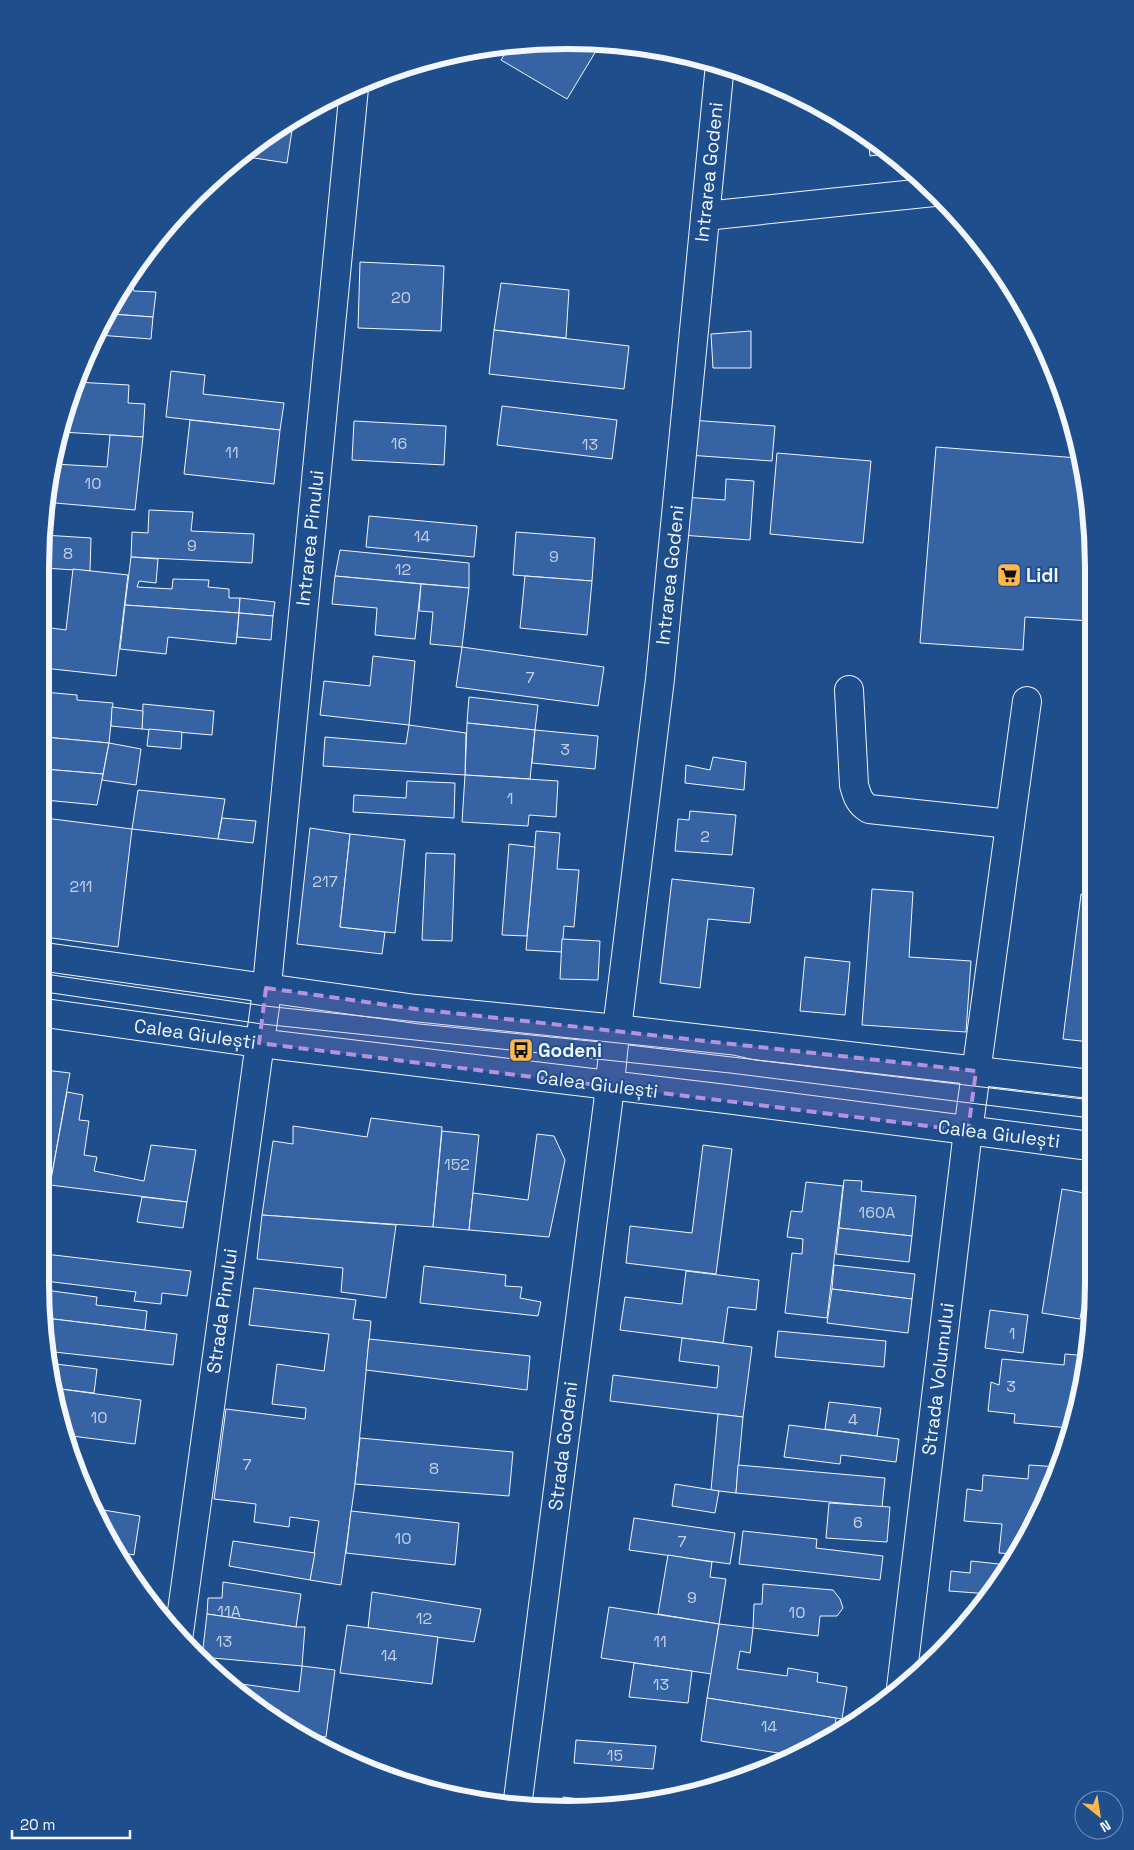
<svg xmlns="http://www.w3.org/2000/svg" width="1134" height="1850" font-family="'Space Grotesk',sans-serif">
<rect width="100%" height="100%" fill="#1f4e8c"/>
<!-- building -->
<g fill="#3563a3" stroke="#f2f6ff">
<path d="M 602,41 L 567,99 L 501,60 L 511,44 Z"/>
<path d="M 294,117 L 287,163 L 241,156 Z"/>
<path d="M 868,137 L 888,149 L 893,153 L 870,156 Z"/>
<path d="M 360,262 L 444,266 L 441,331 L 358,328 Z"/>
<path d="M 128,282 L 130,282 L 134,291 L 156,292 L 153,317 L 110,314 Z"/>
<path d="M 501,283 L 569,290 L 566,338 L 494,330 Z"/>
<path d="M 110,314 L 153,317 L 151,339 L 98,335 Z"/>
<path d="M 494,330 L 629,346 L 624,389 L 489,374 Z"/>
<path d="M 751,331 L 751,368 L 713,368 L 711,334 Z"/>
<path d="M 171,371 L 205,375 L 203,394 L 284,403 L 280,430 L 166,417 Z"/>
<path d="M 76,382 L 129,385 L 128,403 L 145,404 L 143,437 L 62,432 Z"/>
<path d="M 502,406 L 617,420 L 612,459 L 497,445 Z"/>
<path d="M 190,420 L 280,430 L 274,484 L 184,474 Z"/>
<path d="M 690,420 L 775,426 L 772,461 L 688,455 Z"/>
<path d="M 354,421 L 446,426 L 444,465 L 352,460 Z"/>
<path d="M 110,435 L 143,437 L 135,510 L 44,502 L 54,464 L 107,467 Z"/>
<path d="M 936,447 L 1078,458 L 1093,532 L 1092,621 L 1025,617 L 1023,650 L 920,643 Z"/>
<path d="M 777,453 L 871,461 L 863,543 L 770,534 Z"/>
<path d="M 726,479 L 754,481 L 750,540 L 681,535 L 684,497 L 725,500 Z"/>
<path d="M 149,510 L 193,512 L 191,531 L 254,534 L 252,563 L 131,557 L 132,532 L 148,533 Z"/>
<path d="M 369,516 L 477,526 L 474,557 L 366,547 Z"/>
<path d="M 516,532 L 595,538 L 592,581 L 513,575 Z"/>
<path d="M 44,535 L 91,538 L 90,571 L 44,568 Z"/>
<path d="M 340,550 L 469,563 L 469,588 L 335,576 Z"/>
<path d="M 131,557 L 158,559 L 156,583 L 139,581 L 137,587 L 172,589 L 173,579 L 209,580 L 208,587 L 229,589 L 229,598 L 240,598 L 239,613 L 125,605 Z"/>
<path d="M 73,569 L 128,575 L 116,676 L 44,668 L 44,627 L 66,630 Z"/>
<path d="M 335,576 L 421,584 L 415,639 L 375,635 L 377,608 L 332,604 Z"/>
<path d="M 525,576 L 592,581 L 587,635 L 520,628 Z"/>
<path d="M 421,584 L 469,588 L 462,647 L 430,644 L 433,612 L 419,611 Z"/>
<path d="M 240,598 L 275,602 L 273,616 L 239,613 Z"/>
<path d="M 125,605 L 239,613 L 236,644 L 168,637 L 166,654 L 120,649 Z"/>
<path d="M 239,613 L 273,616 L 271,640 L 237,637 Z"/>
<path d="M 462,647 L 604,667 L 598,706 L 456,687 Z"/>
<path d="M 373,656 L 415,661 L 409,725 L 320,715 L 324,681 L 370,686 Z"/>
<path d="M 44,692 L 77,695 L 77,700 L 113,703 L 109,743 L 44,737 Z"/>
<path d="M 469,697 L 538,705 L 535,730 L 467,723 Z"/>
<path d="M 143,704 L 214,711 L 212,735 L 142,729 Z"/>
<path d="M 112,707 L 143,711 L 142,729 L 111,726 Z"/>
<path d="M 467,723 L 535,730 L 530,779 L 465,775 Z"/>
<path d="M 409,725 L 466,733 L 465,775 L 323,766 L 325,737 L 406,744 Z"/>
<path d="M 149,729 L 182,732 L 181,749 L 147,746 Z"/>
<path d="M 535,730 L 598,736 L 595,769 L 532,763 Z"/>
<path d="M 44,737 L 109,743 L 103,774 L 44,769 Z"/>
<path d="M 109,743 L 141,749 L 136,785 L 102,780 Z"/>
<path d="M 713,757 L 746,762 L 744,790 L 685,783 L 686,765 L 710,770 Z"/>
<path d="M 44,769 L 103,774 L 97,805 L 45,800 Z"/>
<path d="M 465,775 L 558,781 L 556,817 L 529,815 L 528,826 L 462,822 Z"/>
<path d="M 407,781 L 455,783 L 454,818 L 353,812 L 354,795 L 406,798 Z"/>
<path d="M 138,790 L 225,799 L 218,839 L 132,829 Z"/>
<path d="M 690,811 L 736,815 L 732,855 L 675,851 L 678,819 L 689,820 Z"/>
<path d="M 45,818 L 132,829 L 118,947 L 45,937 Z"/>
<path d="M 222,818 L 256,821 L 253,843 L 218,839 Z"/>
<path d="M 310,828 L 350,834 L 340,927 L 385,932 L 382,954 L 297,944 Z"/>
<path d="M 536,831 L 560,833 L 557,869 L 579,870 L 574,927 L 564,926 L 562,952 L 526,950 Z"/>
<path d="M 350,834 L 405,840 L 395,933 L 340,927 Z"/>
<path d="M 509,844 L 535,847 L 527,936 L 502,935 Z"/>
<path d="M 426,853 L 455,854 L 452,941 L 422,940 Z"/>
<path d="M 672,879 L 754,888 L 750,923 L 708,919 L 700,988 L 660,983 Z"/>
<path d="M 872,889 L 913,892 L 909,957 L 971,961 L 966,1032 L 862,1025 Z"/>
<path d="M 1081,894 L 1091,896 L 1090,1042 L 1063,1039 Z"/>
<path d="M 562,939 L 600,941 L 598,980 L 560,979 Z"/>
<path d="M 805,957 L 850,962 L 845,1015 L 800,1011 Z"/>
<path d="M 45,1070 L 70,1073 L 50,1185 L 45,1184 Z"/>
<path d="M 67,1092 L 83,1095 L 79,1120 L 89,1121 L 84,1155 L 97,1157 L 94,1171 L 144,1181 L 151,1145 L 196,1150 L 187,1202 L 50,1185 Z"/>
<path d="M 371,1118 L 442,1127 L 433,1227 L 262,1215 L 273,1141 L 293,1144 L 293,1126 L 367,1137 Z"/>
<path d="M 442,1131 L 479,1135 L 469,1230 L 433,1227 Z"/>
<path d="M 537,1134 L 554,1136 L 565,1160 L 549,1237 L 469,1230 L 473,1193 L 528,1200 Z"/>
<path d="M 703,1145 L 732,1149 L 716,1274 L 626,1263 L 630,1226 L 692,1233 Z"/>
<path d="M 844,1180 L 862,1181 L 861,1191 L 916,1196 L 912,1236 L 839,1228 Z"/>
<path d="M 806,1182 L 843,1186 L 827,1318 L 785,1313 L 792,1253 L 802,1254 L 803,1239 L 787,1237 L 791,1211 L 802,1212 Z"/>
<path d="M 1062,1189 L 1090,1194 L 1090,1257 L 1080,1319 L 1042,1313 Z"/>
<path d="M 142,1197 L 187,1202 L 183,1228 L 137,1222 Z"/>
<path d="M 262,1215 L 396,1225 L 386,1298 L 341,1292 L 343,1268 L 257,1259 Z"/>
<path d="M 839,1228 L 912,1236 L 909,1262 L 836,1254 Z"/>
<path d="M 45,1254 L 191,1271 L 187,1296 L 162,1293 L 161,1304 L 134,1301 L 136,1292 L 45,1281 Z"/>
<path d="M 834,1265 L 915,1274 L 912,1299 L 832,1289 Z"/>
<path d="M 424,1266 L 506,1275 L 505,1286 L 522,1287 L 520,1298 L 541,1302 L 538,1316 L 420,1303 Z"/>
<path d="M 686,1271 L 759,1280 L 756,1310 L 728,1307 L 723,1343 L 620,1330 L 625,1297 L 682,1304 Z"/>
<path d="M 254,1288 L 356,1300 L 353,1319 L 371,1321 L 355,1484 L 341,1585 L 310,1580 L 319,1521 L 290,1517 L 289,1527 L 254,1522 L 256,1504 L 214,1499 L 226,1409 L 305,1419 L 306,1408 L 272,1404 L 277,1364 L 324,1371 L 329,1334 L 249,1325 Z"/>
<path d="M 832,1289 L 912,1299 L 908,1333 L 827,1323 Z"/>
<path d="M 45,1290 L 97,1297 L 96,1305 L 147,1311 L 145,1330 L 45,1318 Z"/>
<path d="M 990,1310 L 1028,1315 L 1023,1353 L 985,1348 Z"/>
<path d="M 45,1318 L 177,1334 L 173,1365 L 45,1351 Z"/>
<path d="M 778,1331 L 886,1341 L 884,1367 L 775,1357 Z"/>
<path d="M 682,1338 L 752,1347 L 743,1417 L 610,1401 L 613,1375 L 717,1388 L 719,1366 L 679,1361 Z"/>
<path d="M 369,1339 L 530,1356 L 527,1390 L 366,1370 Z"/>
<path d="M 1065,1354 L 1088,1356 L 1069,1428 L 1014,1423 L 1015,1414 L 988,1411 L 991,1382 L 999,1385 L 1002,1359 L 1064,1365 Z"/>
<path d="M 47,1363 L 97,1369 L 94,1393 L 53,1388 Z"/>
<path d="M 53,1388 L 141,1400 L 135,1444 L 64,1435 Z"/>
<path d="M 829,1402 L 881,1408 L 877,1436 L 825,1429 Z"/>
<path d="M 718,1414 L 743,1417 L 736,1493 L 711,1490 Z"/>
<path d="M 789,1425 L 899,1439 L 896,1462 L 841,1455 L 840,1464 L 784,1457 Z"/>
<path d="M 360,1438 L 513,1452 L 509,1496 L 355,1484 Z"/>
<path d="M 738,1465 L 885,1478 L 882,1507 L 736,1493 Z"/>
<path d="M 1029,1465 L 1059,1467 L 1054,1484 L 1014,1554 L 999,1553 L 1002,1524 L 964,1521 L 967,1489 L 982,1491 L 983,1475 L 1028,1479 Z"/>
<path d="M 675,1484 L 719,1491 L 715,1513 L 672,1506 Z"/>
<path d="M 829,1503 L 890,1507 L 887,1542 L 826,1538 Z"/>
<path d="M 91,1508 L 140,1516 L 134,1555 L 117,1552 Z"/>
<path d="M 351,1511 L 459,1523 L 455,1565 L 346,1553 Z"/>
<path d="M 634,1518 L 735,1533 L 730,1564 L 629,1550 Z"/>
<path d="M 743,1531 L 817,1539 L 816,1548 L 883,1556 L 880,1580 L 739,1564 Z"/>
<path d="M 233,1541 L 315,1553 L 310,1580 L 229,1566 Z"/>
<path d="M 668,1555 L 712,1562 L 710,1577 L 726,1579 L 719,1624 L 658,1614 Z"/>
<path d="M 971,1561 L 1008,1565 L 991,1594 L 949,1591 L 951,1571 L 970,1573 Z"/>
<path d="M 223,1582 L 301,1594 L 296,1627 L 207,1614 L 208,1598 L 222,1598 Z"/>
<path d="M 763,1584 L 833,1590 L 840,1599 L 843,1608 L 837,1616 L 820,1616 L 818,1636 L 753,1628 L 754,1604 L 762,1604 Z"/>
<path d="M 372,1592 L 481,1609 L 474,1642 L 368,1628 Z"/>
<path d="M 609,1607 L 719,1624 L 712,1674 L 601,1658 Z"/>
<path d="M 207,1614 L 296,1627 L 305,1627 L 302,1666 L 202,1657 Z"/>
<path d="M 719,1624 L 753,1628 L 750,1653 L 740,1651 L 737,1669 L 787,1676 L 788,1668 L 818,1673 L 817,1682 L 847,1687 L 842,1719 L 707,1698 Z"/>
<path d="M 347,1625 L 438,1637 L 432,1684 L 340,1673 Z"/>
<path d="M 950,1635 L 957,1636 L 948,1646 Z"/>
<path d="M 634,1663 L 692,1671 L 688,1703 L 629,1697 Z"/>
<path d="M 302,1666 L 335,1670 L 326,1737 L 298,1733 L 278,1721 L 279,1710 L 256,1707 L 246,1701 L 227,1682 L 299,1692 Z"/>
<path d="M 707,1698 L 836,1718 L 834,1734 L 791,1755 L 701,1741 Z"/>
<path d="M 576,1740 L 656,1746 L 653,1769 L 574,1763 Z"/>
<path d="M 563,1797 L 605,1802 L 633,1806 L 561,1810 Z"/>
</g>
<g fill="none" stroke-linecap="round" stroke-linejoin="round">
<defs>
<g id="minor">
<path d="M 705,216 L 934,192"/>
<path d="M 849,690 L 854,785 C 857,796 859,803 869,809 L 1010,824"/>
<path d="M 179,1633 L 265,1006 L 354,88"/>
<path d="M 901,1688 L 968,1131 L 1027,701"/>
<path d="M 517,1807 L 608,1103 L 614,1043 L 617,1029 L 660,679 L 720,64"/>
</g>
<g id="major">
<path d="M 45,957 L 416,1009 L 617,1029 L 1091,1084"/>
<path d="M 45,1013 L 259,1043 L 726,1099 L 1090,1146"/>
</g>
</defs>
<!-- minor casing -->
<use href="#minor" stroke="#f2f6ff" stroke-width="30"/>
<!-- major casing -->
<use href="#major" stroke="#f2f6ff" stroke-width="30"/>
<!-- minor -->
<use href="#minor" stroke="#1f4e8c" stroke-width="28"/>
<!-- major -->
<use href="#major" stroke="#1f4e8c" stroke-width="28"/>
<!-- tram -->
<g stroke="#f2f6ff" stroke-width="1">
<path d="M 45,974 L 265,1006 L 733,1055 L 755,1060 L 1091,1100"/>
<path d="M 45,992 L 262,1024 L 730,1073 L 1090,1118"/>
</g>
</g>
<!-- marked area -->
<path fill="#b691df" fill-opacity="0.2" stroke="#b691df" stroke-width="4" stroke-dasharray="10 6" stroke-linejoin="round" d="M 266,988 L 416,1009 L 976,1071 L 968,1131 L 259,1043 Z"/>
<!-- icons -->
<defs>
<symbol id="supermarket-square" viewBox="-11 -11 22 22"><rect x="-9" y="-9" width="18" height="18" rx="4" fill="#ffb74d" stroke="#1f4e8c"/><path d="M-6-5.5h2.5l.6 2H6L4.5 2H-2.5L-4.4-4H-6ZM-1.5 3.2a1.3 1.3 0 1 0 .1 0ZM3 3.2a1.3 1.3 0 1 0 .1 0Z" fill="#111"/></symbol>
<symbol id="bus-square" viewBox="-11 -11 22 22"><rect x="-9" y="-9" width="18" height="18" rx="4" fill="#ffb74d" stroke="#1f4e8c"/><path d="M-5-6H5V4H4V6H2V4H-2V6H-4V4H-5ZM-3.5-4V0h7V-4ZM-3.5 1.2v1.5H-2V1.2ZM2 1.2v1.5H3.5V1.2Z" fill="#111"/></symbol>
</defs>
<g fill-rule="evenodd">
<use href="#supermarket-square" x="995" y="561" width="28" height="28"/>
<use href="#bus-square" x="507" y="1036" width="28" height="28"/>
</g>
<g text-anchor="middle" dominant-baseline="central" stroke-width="4" stroke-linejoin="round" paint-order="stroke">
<!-- number labels -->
<g font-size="16" fill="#c3d1e8">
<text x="401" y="297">20</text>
<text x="399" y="443">16</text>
<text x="590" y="444">13</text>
<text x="232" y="452">11</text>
<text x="93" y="483">10</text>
<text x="422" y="536">14</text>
<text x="192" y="545">9</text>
<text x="68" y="553">8</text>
<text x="554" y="556">9</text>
<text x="403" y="569">12</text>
<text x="530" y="677">7</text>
<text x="565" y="749">3</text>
<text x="510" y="798">1</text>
<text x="705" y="836">2</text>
<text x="325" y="881">217</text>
<text x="81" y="886">211</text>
<text x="457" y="1164">152</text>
<text x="877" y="1212">160A</text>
<text x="1012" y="1333">1</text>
<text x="1011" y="1386">3</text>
<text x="99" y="1417">10</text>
<text x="853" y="1419">4</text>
<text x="247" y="1464">7</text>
<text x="434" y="1468">8</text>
<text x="858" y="1522">6</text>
<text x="403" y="1538">10</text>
<text x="682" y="1541">7</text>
<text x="692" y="1597">9</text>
<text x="229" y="1611">11A</text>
<text x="797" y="1612">10</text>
<text x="424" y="1618">12</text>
<text x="224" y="1641">13</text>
<text x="660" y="1641">11</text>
<text x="389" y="1655">14</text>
<text x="661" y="1684">13</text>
<text x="769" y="1726">14</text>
<text x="615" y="1755">15</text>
</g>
<!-- street labels -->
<g font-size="19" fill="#f2f6ff" stroke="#1f4e8c">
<text transform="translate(709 172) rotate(-84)">Intrarea Godeni</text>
<text transform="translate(310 538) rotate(-84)">Intrarea Pinului</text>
<text transform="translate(670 575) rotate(-84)">Intrarea Godeni</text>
<text transform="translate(195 1034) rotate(8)">Calea Giulești</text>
<text transform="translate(597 1084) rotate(7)">Calea Giulești</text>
<text transform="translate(999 1134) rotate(7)">Calea Giulești</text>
<text transform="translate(222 1311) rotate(-82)">Strada Pinului</text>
<text transform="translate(938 1379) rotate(-83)">Strada Volumului</text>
<text transform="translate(563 1446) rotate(-83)">Strada Godeni</text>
</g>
<!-- poi labels -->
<g font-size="19" font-weight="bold" fill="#f2f6ff" stroke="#1f4e8c" text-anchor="start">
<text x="1026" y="575">Lidl</text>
<text x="538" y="1050">Godeni</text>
</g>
</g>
<!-- crop -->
<path d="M0 0H1134V1850H0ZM567 49H567A518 518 0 0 1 1085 567V1283A518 518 0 0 1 567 1801H567A518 518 0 0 1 49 1283V567A518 518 0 0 1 567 49Z" fill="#1f4e8c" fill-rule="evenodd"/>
<path fill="none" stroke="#f2f6ff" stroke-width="6" d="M567 49H567A518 518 0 0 1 1085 567V1283A518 518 0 0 1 567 1801H567A518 518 0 0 1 49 1283V567A518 518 0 0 1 567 49Z"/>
<!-- north arrow -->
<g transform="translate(1099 1815) rotate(150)"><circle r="24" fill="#1f4e8c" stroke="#7391ba"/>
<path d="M0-4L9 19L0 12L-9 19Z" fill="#ffb74d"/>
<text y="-8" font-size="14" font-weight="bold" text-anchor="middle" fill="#f2f6ff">N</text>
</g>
<!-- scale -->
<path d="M12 1830v8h118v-8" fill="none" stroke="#f2f6ff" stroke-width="2.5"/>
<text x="20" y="1830" font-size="15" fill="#f2f6ff" stroke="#1f4e8c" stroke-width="4" paint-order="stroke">20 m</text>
</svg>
